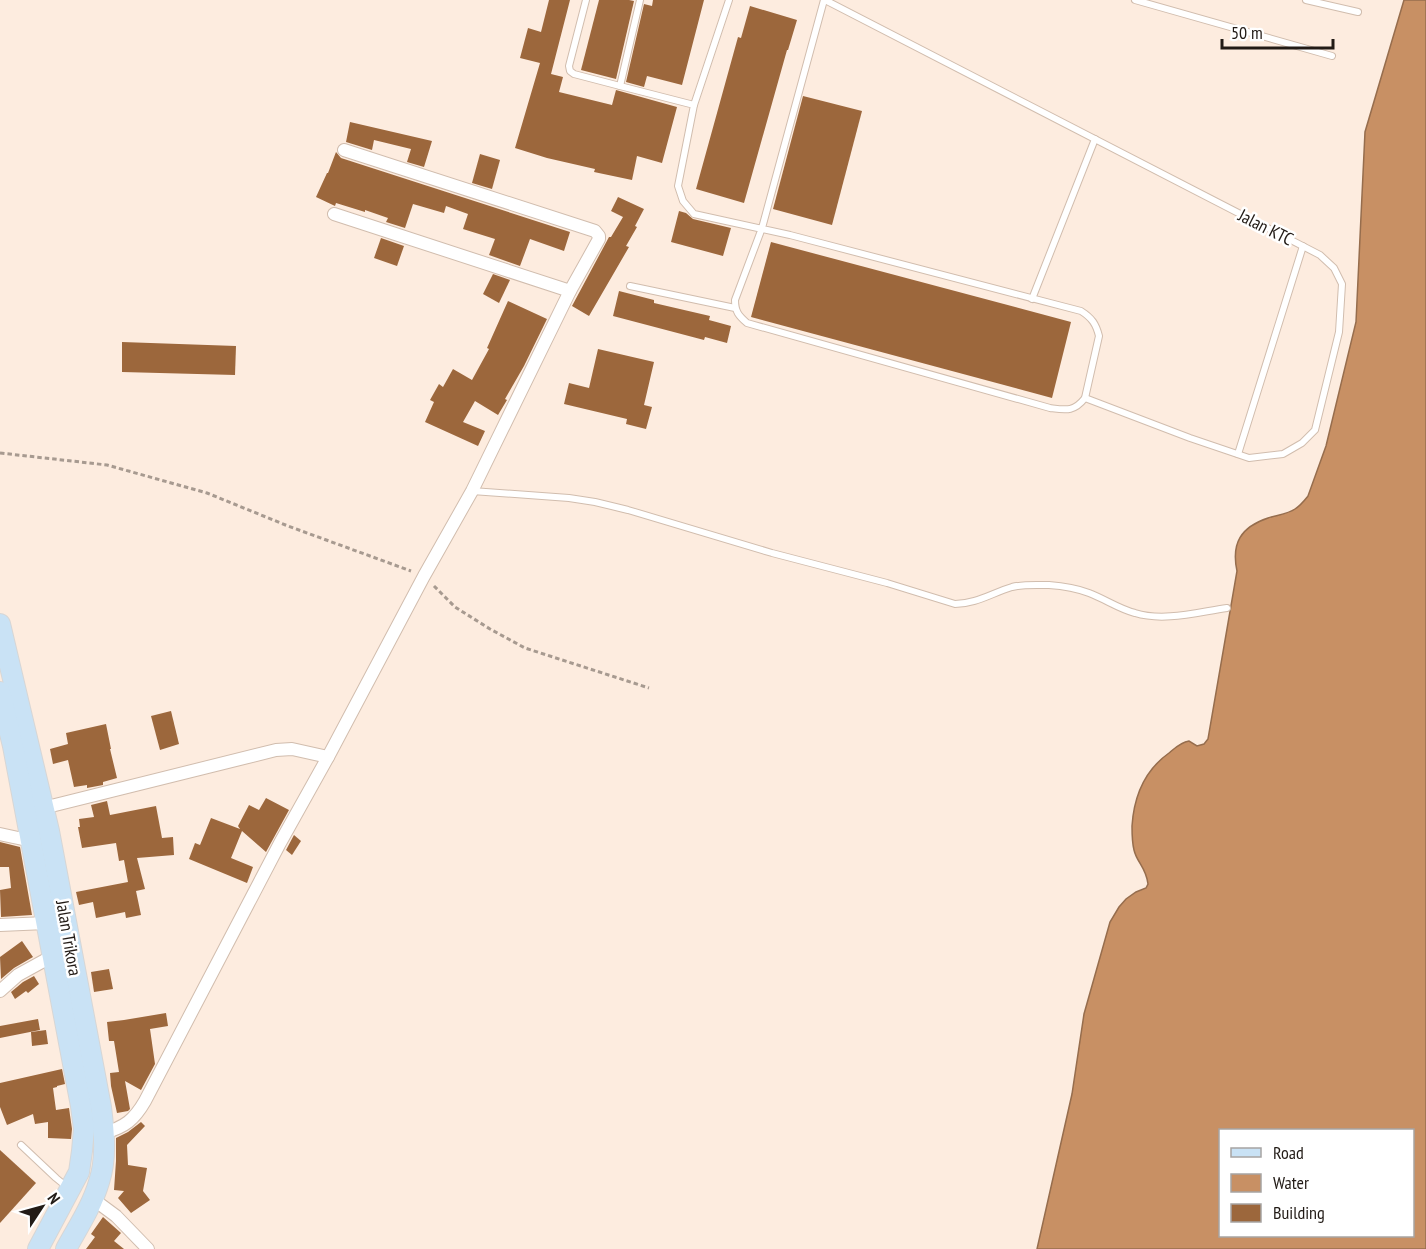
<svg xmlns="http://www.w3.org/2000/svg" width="1426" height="1249" font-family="'PT Sans Narrow',sans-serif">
<rect width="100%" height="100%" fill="#fdecdf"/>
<!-- water -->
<path fill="#c89064" stroke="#966d4d" stroke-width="1.5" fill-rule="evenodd" d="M 1404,0 L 1426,0 L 1426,1249 L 1037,1249 L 1072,1094 L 1084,1014 L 1110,922 L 1119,907 L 1126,899 L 1136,892 L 1146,888 L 1148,884 C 1146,867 1137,863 1134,850 C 1132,842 1132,834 1132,826 C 1134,796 1145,770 1169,753 C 1175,748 1181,742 1189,741 L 1197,746 L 1204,744 L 1208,739 L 1237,571 C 1231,543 1241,527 1268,518 C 1277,515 1288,514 1295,509 C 1301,505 1304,501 1308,496 L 1326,446 L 1356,322 L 1365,132 ZM 1220,1130 L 1412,1130 L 1412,1236 L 1220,1236 Z"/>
<!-- building -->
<g fill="#9c673c">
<path d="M 549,0 L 570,0 L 551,74 L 563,77 L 559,92 L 612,105 L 616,90 L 677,107 L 662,163 L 637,156 L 632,180 L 594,172 L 595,169 L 547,158 L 515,148 L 540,63 L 520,58 L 528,28 L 541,32 Z"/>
<path d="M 599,0 L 629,0 L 634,1 L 616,79 L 581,70 Z"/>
<path d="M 653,0 L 704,0 L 682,85 L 647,76 L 644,87 L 626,82 L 644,4 L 652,6 Z"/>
<path d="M 750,6 L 797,20 L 788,50 L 787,50 L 744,203 L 696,189 L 738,37 L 741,38 Z"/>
<path d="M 803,96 L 862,111 L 832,225 L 773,209 Z"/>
<path d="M 350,122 L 432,141 L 424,167 L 407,162 L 411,149 L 374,140 L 372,150 L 346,142 Z"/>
<path d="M 336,152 L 341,158 L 570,232 L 564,251 L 530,239 L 520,266 L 489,255 L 495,239 L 463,229 L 468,214 L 446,206 L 444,213 L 413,204 L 405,228 L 386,222 L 388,218 L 365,210 L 365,212 L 336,203 L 335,206 L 316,197 L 327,173 L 328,173 Z"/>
<path d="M 480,154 L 500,160 L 492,189 L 472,183 Z"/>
<path d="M 618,197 L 644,209 L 635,226 L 637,227 L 626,246 L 629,247 L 589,316 L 572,306 L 609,237 L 611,237 L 623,217 L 611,211 Z"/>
<path d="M 679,211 L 686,213 L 693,219 L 731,228 L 723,256 L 671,242 Z"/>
<path d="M 381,238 L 404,246 L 397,266 L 374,258 Z"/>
<path d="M 771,242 L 1071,322 L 1052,398 L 751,317 Z"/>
<path d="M 493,274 L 510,280 L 499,303 L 483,294 Z"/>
<path d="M 619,291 L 654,300 L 654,303 L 710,316 L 709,320 L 731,326 L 727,343 L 705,337 L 704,340 L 613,316 Z"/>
<path d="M 508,301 L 547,319 L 524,366 L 505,399 L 507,400 L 498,415 L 475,401 L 463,422 L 485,431 L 478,446 L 425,422 L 434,402 L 430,400 L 439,384 L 443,387 L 453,369 L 472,380 L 489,349 L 487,348 Z"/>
<path d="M 122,342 L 236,346 L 235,375 L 122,372 Z"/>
<path d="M 598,349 L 654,362 L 644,405 L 652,407 L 646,429 L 626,424 L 627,419 L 564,404 L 569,383 L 589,388 Z"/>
<path d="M 171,711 L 179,744 L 160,750 L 151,716 Z"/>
<path d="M 106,724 L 111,749 L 110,749 L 117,778 L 103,782 L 103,785 L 87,788 L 87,785 L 74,787 L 68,760 L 53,764 L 50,749 L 68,744 L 66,733 Z"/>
<path d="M 266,798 L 289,810 L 266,852 L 242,831 L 231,858 L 253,867 L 247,883 L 189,859 L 195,843 L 200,845 L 211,818 L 240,829 L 238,826 L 249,805 L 259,810 Z"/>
<path d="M 107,801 L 110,815 L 156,806 L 162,838 L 173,837 L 174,855 L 137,858 L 145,889 L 136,891 L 141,915 L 126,918 L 125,912 L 96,918 L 93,902 L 79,905 L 76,892 L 128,882 L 124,860 L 119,861 L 116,843 L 82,848 L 78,827 L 80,827 L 79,819 L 94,817 L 91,805 Z"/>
<path d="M 294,835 L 301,841 L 292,855 L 286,850 Z"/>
<path d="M 0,842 L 20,847 L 32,915 L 1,917 L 0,890 L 11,888 L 9,867 L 0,867 Z"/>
<path d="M 22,941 L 33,957 L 14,968 L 1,979 L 0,957 Z"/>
<path d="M 109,969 L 113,989 L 94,992 L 91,972 Z"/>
<path d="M 34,976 L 39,984 L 28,993 L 26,991 L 15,999 L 11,992 L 23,982 Z"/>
<path d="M 166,1013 L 168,1026 L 150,1029 L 155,1064 L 141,1090 L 125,1081 L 130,1109 L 128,1111 L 117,1113 L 111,1086 L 110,1073 L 119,1072 L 114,1041 L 109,1041 L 107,1022 L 124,1020 Z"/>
<path d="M 38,1019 L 40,1030 L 0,1038 L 0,1026 Z"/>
<path d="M 46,1030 L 48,1044 L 32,1046 L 31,1032 Z"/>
<path d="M 62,1069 L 65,1084 L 57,1086 L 57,1087 L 53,1088 L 56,1110 L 69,1108 L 72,1129 L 71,1139 L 48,1138 L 48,1122 L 35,1124 L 33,1114 L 7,1125 L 0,1107 L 0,1083 Z"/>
<path d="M 141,1122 L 145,1126 L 127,1145 L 128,1165 L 147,1168 L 143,1191 L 150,1200 L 131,1213 L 118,1198 L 124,1191 L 114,1190 L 116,1161 L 116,1138 L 128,1132 Z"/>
<path d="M 0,1150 L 36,1183 L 0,1223 Z"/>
<path d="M 103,1217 L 121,1233 L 114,1241 L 124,1249 L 86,1249 L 95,1237 L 91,1234 Z"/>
</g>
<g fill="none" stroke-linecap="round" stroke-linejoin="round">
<defs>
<g id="service">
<path d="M 586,0 L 569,66 L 570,71 L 574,74 L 620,86"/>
<path d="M 640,0 L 620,86 L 694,105 L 678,186 L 683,201 L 694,214 L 790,235 L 1081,311 C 1092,318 1096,324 1099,336 L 1085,398 C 1074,412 1066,410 1050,408 L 747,323 C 739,316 735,312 735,300 L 762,228 L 824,0"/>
<path d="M 825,0 L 1320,255 L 1334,268 L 1342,284 L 1339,332 L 1315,430 L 1302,443 L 1283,454 L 1249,458 L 1190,438 L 1085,398"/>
<path d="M 1135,0 L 1332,56"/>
<path d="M 1306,0 L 1358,12"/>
<path d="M 694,105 L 729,0"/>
<path d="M 630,286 L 735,308"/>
<path d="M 1032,299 L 1095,139"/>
<path d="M 1238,454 L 1303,246"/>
<path d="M 472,491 L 569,498 L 595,502 L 628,510 L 772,553 L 887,583 L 955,604 C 976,604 992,593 1012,587 C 1024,584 1037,585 1049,585 C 1063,586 1076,588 1089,593 C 1105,599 1119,609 1135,613 C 1164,622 1198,612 1227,608"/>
<path d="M 21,1145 L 56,1178 L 67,1187"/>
</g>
<g id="minor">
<path d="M 334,214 L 570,291"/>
<path d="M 43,808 L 276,750 L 292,749 L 328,757"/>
<path d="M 0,834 L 32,841"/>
<path d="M 0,925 L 46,923 L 53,924"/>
<path d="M 0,991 L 18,975 L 58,953"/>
<path d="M 104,1133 C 125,1127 134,1120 145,1101 L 280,843 L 328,757 L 424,576 L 472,491 L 570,291 L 599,239 L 599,236 L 595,231 L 344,150"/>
<path d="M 93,1199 L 116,1216 L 148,1249"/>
</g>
<g id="primary">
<path d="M 0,624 L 49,831 L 101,1107 C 104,1131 107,1158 99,1182 C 92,1206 78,1227 66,1249"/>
<path d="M 0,692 L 13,746 L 81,1106 L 84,1129 L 82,1151 L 79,1172 L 38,1249"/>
</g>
</defs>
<!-- service casing -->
<use href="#service" stroke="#d1bdae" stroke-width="8"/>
<!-- minor casing -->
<use href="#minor" stroke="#d1bdae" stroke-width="14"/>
<!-- primary casing -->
<use href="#primary" stroke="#d7d6d5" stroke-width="22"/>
<!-- path -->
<g stroke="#a79a90" stroke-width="3" stroke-dasharray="4.5 3" stroke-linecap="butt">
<path d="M 0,453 L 107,465 L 207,493 L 288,526 L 411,571"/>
<path d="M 434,586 L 455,607 L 490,629 L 525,648 L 649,688"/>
</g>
<!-- service -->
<use href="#service" stroke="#fff" stroke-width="6"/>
<!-- minor -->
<use href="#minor" stroke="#fff" stroke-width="12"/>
<!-- primary -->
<use href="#primary" stroke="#c9e2f5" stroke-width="20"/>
</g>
<g text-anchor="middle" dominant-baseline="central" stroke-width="5" stroke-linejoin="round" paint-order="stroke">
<!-- street labels -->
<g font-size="18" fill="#221b16" stroke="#fff">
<text transform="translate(1266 227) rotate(27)">Jalan KTC</text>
<text transform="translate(69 938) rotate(80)">Jalan Trikora</text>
</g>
</g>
<!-- legend -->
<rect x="1219" y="1129" width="195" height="108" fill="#ffffff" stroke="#a7a4a2" stroke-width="1.5"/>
<rect x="1231" y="1148" width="30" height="9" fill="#c9e2f5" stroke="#a7a4a2" stroke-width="1.5"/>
<text x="1273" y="1159" font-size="18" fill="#221b16">Road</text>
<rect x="1231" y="1174" width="30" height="18" fill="#c89064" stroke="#a7a4a2" stroke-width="1.5"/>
<text x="1273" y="1189" font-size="18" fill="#221b16">Water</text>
<rect x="1231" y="1204" width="30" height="18" fill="#9c673c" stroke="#a7a4a2" stroke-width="1.5"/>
<text x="1273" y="1219" font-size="18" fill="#221b16">Building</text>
<!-- north arrow -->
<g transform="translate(42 1207) rotate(54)" stroke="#ffffff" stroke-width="4.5" paint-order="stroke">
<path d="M0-4.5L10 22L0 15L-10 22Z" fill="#221b16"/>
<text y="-9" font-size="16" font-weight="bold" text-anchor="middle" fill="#221b16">N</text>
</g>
<!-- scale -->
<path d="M1222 39v9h111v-9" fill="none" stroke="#221b16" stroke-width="3"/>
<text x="1231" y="39" font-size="18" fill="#221b16" stroke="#ffffff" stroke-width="4.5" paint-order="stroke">50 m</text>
</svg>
